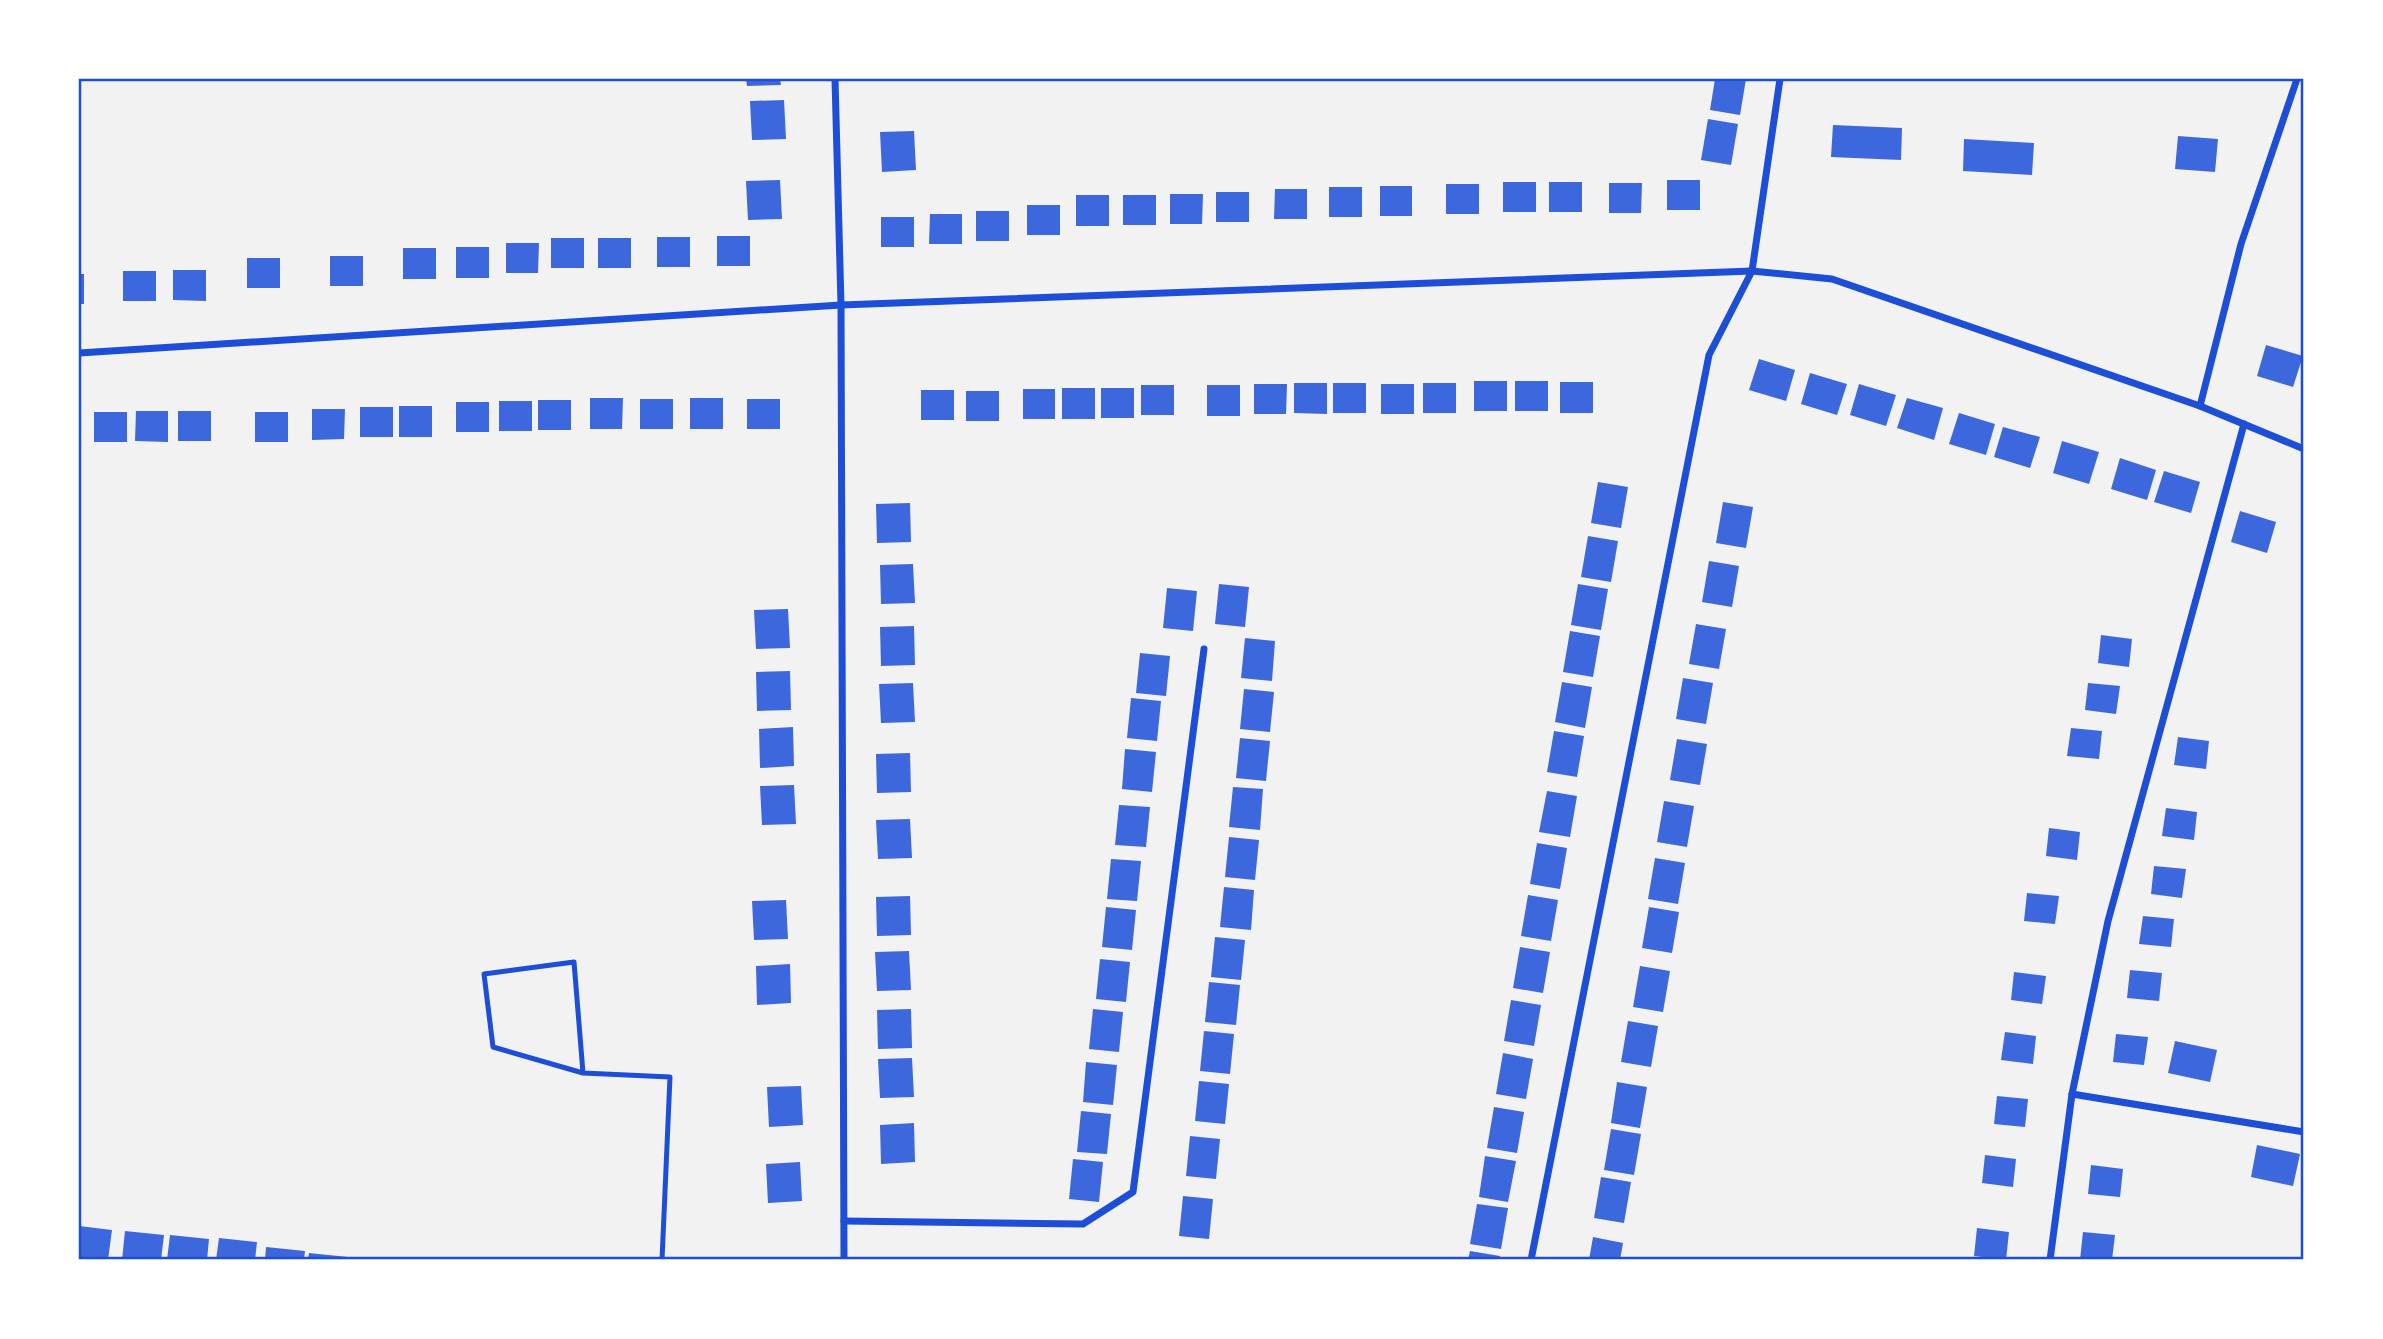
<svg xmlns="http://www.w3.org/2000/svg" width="2383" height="1339" font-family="'PT Sans',sans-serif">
<rect width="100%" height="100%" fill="#f2f2f2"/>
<!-- building -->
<g fill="#3d67dc">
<path d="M 746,79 L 780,79 L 781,85 L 747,86 Z"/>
<path d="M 1715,79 L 1746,79 L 1740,115 L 1710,110 Z"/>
<path d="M 784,100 L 786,139 L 752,140 L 750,101 Z"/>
<path d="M 1708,119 L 1738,124 L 1731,165 L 1701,160 Z"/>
<path d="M 1833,125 L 1902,128 L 1901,160 L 1831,157 Z"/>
<path d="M 914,131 L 916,170 L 882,172 L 880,132 Z"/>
<path d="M 2178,136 L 2218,139 L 2215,172 L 2175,169 Z"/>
<path d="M 1964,139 L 2034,143 L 2032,175 L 1963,171 Z"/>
<path d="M 780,180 L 782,219 L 748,220 L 746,181 Z"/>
<rect x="1667" y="180" width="33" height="30"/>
<rect x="1503" y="182" width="33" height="30"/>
<rect x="1549" y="182" width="33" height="30"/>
<path d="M 1609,183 L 1642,183 L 1641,213 L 1609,213 Z"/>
<rect x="1446" y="184" width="33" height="30"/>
<rect x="1380" y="186" width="32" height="30"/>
<rect x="1329" y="187" width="33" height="30"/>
<path d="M 1275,189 L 1307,189 L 1307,219 L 1274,219 Z"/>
<rect x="1216" y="192" width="33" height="30"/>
<path d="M 1170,194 L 1203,194 L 1202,224 L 1170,224 Z"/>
<rect x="1076" y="195" width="33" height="31"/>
<rect x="1123" y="195" width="33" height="30"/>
<rect x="1027" y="205" width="33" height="30"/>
<rect x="976" y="211" width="33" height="30"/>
<path d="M 930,214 L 962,214 L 962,244 L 929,244 Z"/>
<rect x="881" y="217" width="33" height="30"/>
<rect x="717" y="236" width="33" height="30"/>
<rect x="657" y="237" width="33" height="30"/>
<rect x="551" y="238" width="33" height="30"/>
<rect x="598" y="238" width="33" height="30"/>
<path d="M 506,243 L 539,243 L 538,273 L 506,273 Z"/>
<rect x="456" y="247" width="33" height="31"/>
<rect x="403" y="248" width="33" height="31"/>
<rect x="330" y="256" width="33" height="30"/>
<rect x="247" y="258" width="33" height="30"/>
<path d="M 173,270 L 206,270 L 206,301 L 173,300 Z"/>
<rect x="123" y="271" width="33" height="30"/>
<rect x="79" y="274" width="5" height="30"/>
<path d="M 2266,345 L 2303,356 L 2293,387 L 2257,376 Z"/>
<path d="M 1759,359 L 1795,370 L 1786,401 L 1749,390 Z"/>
<path d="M 1810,373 L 1847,384 L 1837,415 L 1801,404 Z"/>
<rect x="1474" y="381" width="33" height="30"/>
<rect x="1515" y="381" width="33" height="30"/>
<rect x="1560" y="382" width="33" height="31"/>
<path d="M 1294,383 L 1327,383 L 1327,414 L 1294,413 Z"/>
<rect x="1333" y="383" width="33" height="30"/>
<rect x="1423" y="383" width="33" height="30"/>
<path d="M 1254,384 L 1287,384 L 1286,414 L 1254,414 Z"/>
<rect x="1381" y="384" width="33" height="30"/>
<path d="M 1859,384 L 1896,395 L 1886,426 L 1850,415 Z"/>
<rect x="1141" y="385" width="33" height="30"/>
<rect x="1207" y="385" width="33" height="31"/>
<rect x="1062" y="388" width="33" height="31"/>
<rect x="1101" y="388" width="33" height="30"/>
<rect x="1023" y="389" width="32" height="30"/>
<rect x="921" y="390" width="33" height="30"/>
<rect x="966" y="391" width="33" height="30"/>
<path d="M 590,398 L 623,398 L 622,429 L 590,429 Z"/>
<rect x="690" y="398" width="33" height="31"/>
<path d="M 1907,398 L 1943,408 L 1934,440 L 1897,428 Z"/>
<rect x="640" y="399" width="33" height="30"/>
<rect x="747" y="399" width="33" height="30"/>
<rect x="538" y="400" width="33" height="30"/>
<rect x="499" y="401" width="33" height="30"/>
<rect x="456" y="402" width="33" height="30"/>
<rect x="399" y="406" width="33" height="31"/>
<rect x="360" y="407" width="33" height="30"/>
<path d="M 312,409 L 345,409 L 344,439 L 312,440 Z"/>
<path d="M 136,411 L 168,411 L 168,442 L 135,441 Z"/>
<rect x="178" y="411" width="33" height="30"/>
<rect x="94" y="412" width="33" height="30"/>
<rect x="255" y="412" width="33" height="30"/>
<path d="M 1959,413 L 1995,424 L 1986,455 L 1949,444 Z"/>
<path d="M 2003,427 L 2040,437 L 2030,468 L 1994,457 Z"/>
<path d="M 2062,441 L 2099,452 L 2089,484 L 2053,473 Z"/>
<path d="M 2120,458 L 2156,470 L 2147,500 L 2111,489 Z"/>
<path d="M 2164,471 L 2200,482 L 2191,513 L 2154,502 Z"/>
<path d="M 1598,482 L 1628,487 L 1621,528 L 1591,523 Z"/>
<path d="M 1723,502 L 1753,507 L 1746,548 L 1716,543 Z"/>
<path d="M 910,503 L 911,542 L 877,543 L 876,504 Z"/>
<path d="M 2240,511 L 2276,522 L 2267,553 L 2231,542 Z"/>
<path d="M 1588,536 L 1618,541 L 1611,582 L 1581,577 Z"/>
<path d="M 1709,561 L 1739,566 L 1732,607 L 1702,602 Z"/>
<path d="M 913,564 L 915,603 L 881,604 L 880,565 Z"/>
<path d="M 1219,584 L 1249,587 L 1245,627 L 1215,624 Z"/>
<path d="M 1578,584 L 1608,589 L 1601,630 L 1571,625 Z"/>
<path d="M 1167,588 L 1197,591 L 1193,631 L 1163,628 Z"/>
<path d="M 788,609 L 790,648 L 756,649 L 754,610 Z"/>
<path d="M 1696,624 L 1726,629 L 1719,669 L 1689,664 Z"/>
<path d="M 914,626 L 915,665 L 881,666 L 880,627 Z"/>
<path d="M 1570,631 L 1600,636 L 1593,677 L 1563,672 Z"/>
<path d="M 2101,635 L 2132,639 L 2129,667 L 2098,663 Z"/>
<path d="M 1245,638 L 1275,641 L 1272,681 L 1241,678 Z"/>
<path d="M 1140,653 L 1170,656 L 1166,696 L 1136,693 Z"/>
<path d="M 790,671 L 791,710 L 757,711 L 756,672 Z"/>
<path d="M 1683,678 L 1713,683 L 1706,724 L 1676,719 Z"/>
<path d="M 1562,682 L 1592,687 L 1585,728 L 1555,722 Z"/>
<path d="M 913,683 L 915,722 L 881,723 L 879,684 Z"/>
<path d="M 2088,683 L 2120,686 L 2116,714 L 2085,710 Z"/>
<path d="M 1244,689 L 1274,692 L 1270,732 L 1240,729 Z"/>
<path d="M 1131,698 L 1161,701 L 1157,741 L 1127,738 Z"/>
<path d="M 793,727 L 794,766 L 760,768 L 759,729 Z"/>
<path d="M 2071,728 L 2102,731 L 2099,759 L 2067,756 Z"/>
<path d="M 1554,731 L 1584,736 L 1577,777 L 1547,772 Z"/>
<path d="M 2178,737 L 2209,741 L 2206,769 L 2174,765 Z"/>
<path d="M 1240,738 L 1270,741 L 1266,781 L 1236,778 Z"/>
<path d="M 1677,739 L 1707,744 L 1700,785 L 1670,780 Z"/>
<path d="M 1125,749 L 1156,752 L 1152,792 L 1122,789 Z"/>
<path d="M 910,753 L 911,792 L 877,793 L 876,754 Z"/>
<path d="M 794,785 L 796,824 L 762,825 L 760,786 Z"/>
<path d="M 1233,787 L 1263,789 L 1260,830 L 1229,827 Z"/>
<path d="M 1547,791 L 1577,796 L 1570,837 L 1539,832 Z"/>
<path d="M 1664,801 L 1694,806 L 1687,847 L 1657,842 Z"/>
<path d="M 1119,805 L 1150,807 L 1146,847 L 1115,845 Z"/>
<path d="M 2166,808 L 2197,812 L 2194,840 L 2162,836 Z"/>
<path d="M 910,819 L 912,858 L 878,859 L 876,820 Z"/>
<path d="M 2049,828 L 2080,832 L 2077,860 L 2046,856 Z"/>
<path d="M 1229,837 L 1259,840 L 1255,880 L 1225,877 Z"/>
<path d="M 1537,843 L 1567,848 L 1560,889 L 1530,884 Z"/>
<path d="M 1655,858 L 1685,863 L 1678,904 L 1648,899 Z"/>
<path d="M 1111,859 L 1141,861 L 1137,901 L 1107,899 Z"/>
<path d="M 2154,866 L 2186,869 L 2182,898 L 2151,894 Z"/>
<path d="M 1224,887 L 1254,890 L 1251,930 L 1220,927 Z"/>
<path d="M 2027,893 L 2059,896 L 2055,924 L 2024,921 Z"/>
<path d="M 1528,895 L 1558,900 L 1551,941 L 1521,936 Z"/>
<path d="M 910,896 L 911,935 L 877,936 L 876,897 Z"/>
<path d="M 786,900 L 788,939 L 754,940 L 752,901 Z"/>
<path d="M 1106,907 L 1136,910 L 1132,950 L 1102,947 Z"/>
<path d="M 1649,907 L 1679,912 L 1672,953 L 1642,948 Z"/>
<path d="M 2143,916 L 2174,919 L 2171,947 L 2139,944 Z"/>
<path d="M 1215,937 L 1245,940 L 1241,980 L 1211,977 Z"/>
<path d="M 1520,947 L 1550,952 L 1543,993 L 1513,988 Z"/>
<path d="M 909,951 L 911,990 L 877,991 L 875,952 Z"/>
<path d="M 1100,959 L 1130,962 L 1126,1002 L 1096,999 Z"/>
<path d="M 790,964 L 791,1003 L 757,1005 L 756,966 Z"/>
<path d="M 1640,966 L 1670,971 L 1663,1012 L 1633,1007 Z"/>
<path d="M 2130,970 L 2162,973 L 2159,1001 L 2127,998 Z"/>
<path d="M 2014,972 L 2046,976 L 2042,1004 L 2011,1000 Z"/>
<path d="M 1209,982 L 1240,985 L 1236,1025 L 1205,1022 Z"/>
<path d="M 1511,1000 L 1541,1005 L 1534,1046 L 1504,1041 Z"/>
<path d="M 911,1009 L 912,1048 L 878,1049 L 877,1010 Z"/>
<path d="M 1093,1009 L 1123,1012 L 1119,1052 L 1089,1049 Z"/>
<path d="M 1628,1021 L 1658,1026 L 1651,1067 L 1621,1062 Z"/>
<path d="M 1204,1031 L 1234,1034 L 1230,1074 L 1200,1071 Z"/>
<path d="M 2005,1032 L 2036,1036 L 2033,1064 L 2001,1060 Z"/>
<path d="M 2116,1034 L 2148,1037 L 2144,1065 L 2113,1062 Z"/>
<path d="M 2175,1041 L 2217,1050 L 2210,1082 L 2168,1073 Z"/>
<path d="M 1503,1053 L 1533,1059 L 1526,1099 L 1496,1094 Z"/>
<path d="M 912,1058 L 914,1097 L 880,1098 L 878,1059 Z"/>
<path d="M 1086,1062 L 1117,1065 L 1113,1105 L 1083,1102 Z"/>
<path d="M 1199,1081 L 1229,1084 L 1225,1124 L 1195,1121 Z"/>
<path d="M 1617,1082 L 1647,1087 L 1640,1128 L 1611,1123 Z"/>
<path d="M 801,1086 L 803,1125 L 769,1127 L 767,1087 Z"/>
<path d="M 1997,1096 L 2028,1099 L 2025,1127 L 1994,1124 Z"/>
<path d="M 1494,1107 L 1524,1112 L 1517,1153 L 1487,1148 Z"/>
<path d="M 1081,1111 L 1111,1114 L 1107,1154 L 1077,1152 Z"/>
<path d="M 914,1123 L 915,1162 L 881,1164 L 880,1125 Z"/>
<path d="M 1611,1129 L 1641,1134 L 1634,1175 L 1604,1170 Z"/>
<path d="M 1190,1136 L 1220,1139 L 1216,1179 L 1186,1176 Z"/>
<path d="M 2257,1145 L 2300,1154 L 2293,1186 L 2251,1177 Z"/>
<path d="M 1985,1155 L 2016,1159 L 2013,1187 L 1982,1183 Z"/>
<path d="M 1485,1156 L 1516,1161 L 1508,1202 L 1479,1197 Z"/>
<path d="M 1073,1159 L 1103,1162 L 1099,1202 L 1069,1199 Z"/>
<path d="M 800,1162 L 802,1201 L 768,1203 L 766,1164 Z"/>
<path d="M 2091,1165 L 2123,1169 L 2120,1197 L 2088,1194 Z"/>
<path d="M 1601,1177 L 1631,1182 L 1624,1223 L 1594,1218 Z"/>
<path d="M 1183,1196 L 1213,1199 L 1209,1239 L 1179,1236 Z"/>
<path d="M 1477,1204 L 1508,1208 L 1501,1249 L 1470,1244 Z"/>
<path d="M 79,1226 L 112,1230 L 108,1260 L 79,1260 Z"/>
<path d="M 1977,1228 L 2009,1232 L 2006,1260 L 1974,1256 Z"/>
<path d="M 125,1231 L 164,1235 L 161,1260 L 122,1260 Z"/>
<path d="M 2083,1232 L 2115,1235 L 2112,1260 L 2080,1260 Z"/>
<path d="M 170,1235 L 209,1239 L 207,1260 L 167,1260 Z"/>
<path d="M 1593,1237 L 1623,1243 L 1620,1260 L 1589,1260 Z"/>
<path d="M 219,1238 L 257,1242 L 255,1260 L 216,1260 Z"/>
<path d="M 266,1247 L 305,1251 L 304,1260 L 265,1260 Z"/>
<path d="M 1470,1251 L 1500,1256 L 1499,1260 L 1468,1260 Z"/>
<path d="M 309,1253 L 348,1257 L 347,1260 L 308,1260 Z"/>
</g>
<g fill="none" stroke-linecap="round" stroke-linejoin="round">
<!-- service -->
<path stroke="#1d4ed8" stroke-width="5" d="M 583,1073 L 574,962 L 484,974 L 493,1047 L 583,1073 L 670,1077 L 662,1260"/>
<!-- minor -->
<g stroke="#1d4ed8" stroke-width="7">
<path d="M 835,79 L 841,305 L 844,1260"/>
<path d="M 79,353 L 841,305 L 1752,271 L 1832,279 L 2200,406 L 2304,449"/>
<path d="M 2200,406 L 2241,244 L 2297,79"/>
<path d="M 2072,1094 L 2304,1132"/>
<path d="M 844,1221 L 1083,1224 L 1133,1192 L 1204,649"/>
<path d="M 1531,1260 L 1709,355 L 1752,271 L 1780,79"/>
<path d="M 2050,1260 L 2072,1094 L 2108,921 L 2244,424"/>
</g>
</g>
<!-- border -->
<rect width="2383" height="1339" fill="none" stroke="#ffffff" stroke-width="161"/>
<rect x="80" y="80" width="2222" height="1178" fill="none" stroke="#1d4ed8" stroke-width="2.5"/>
</svg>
